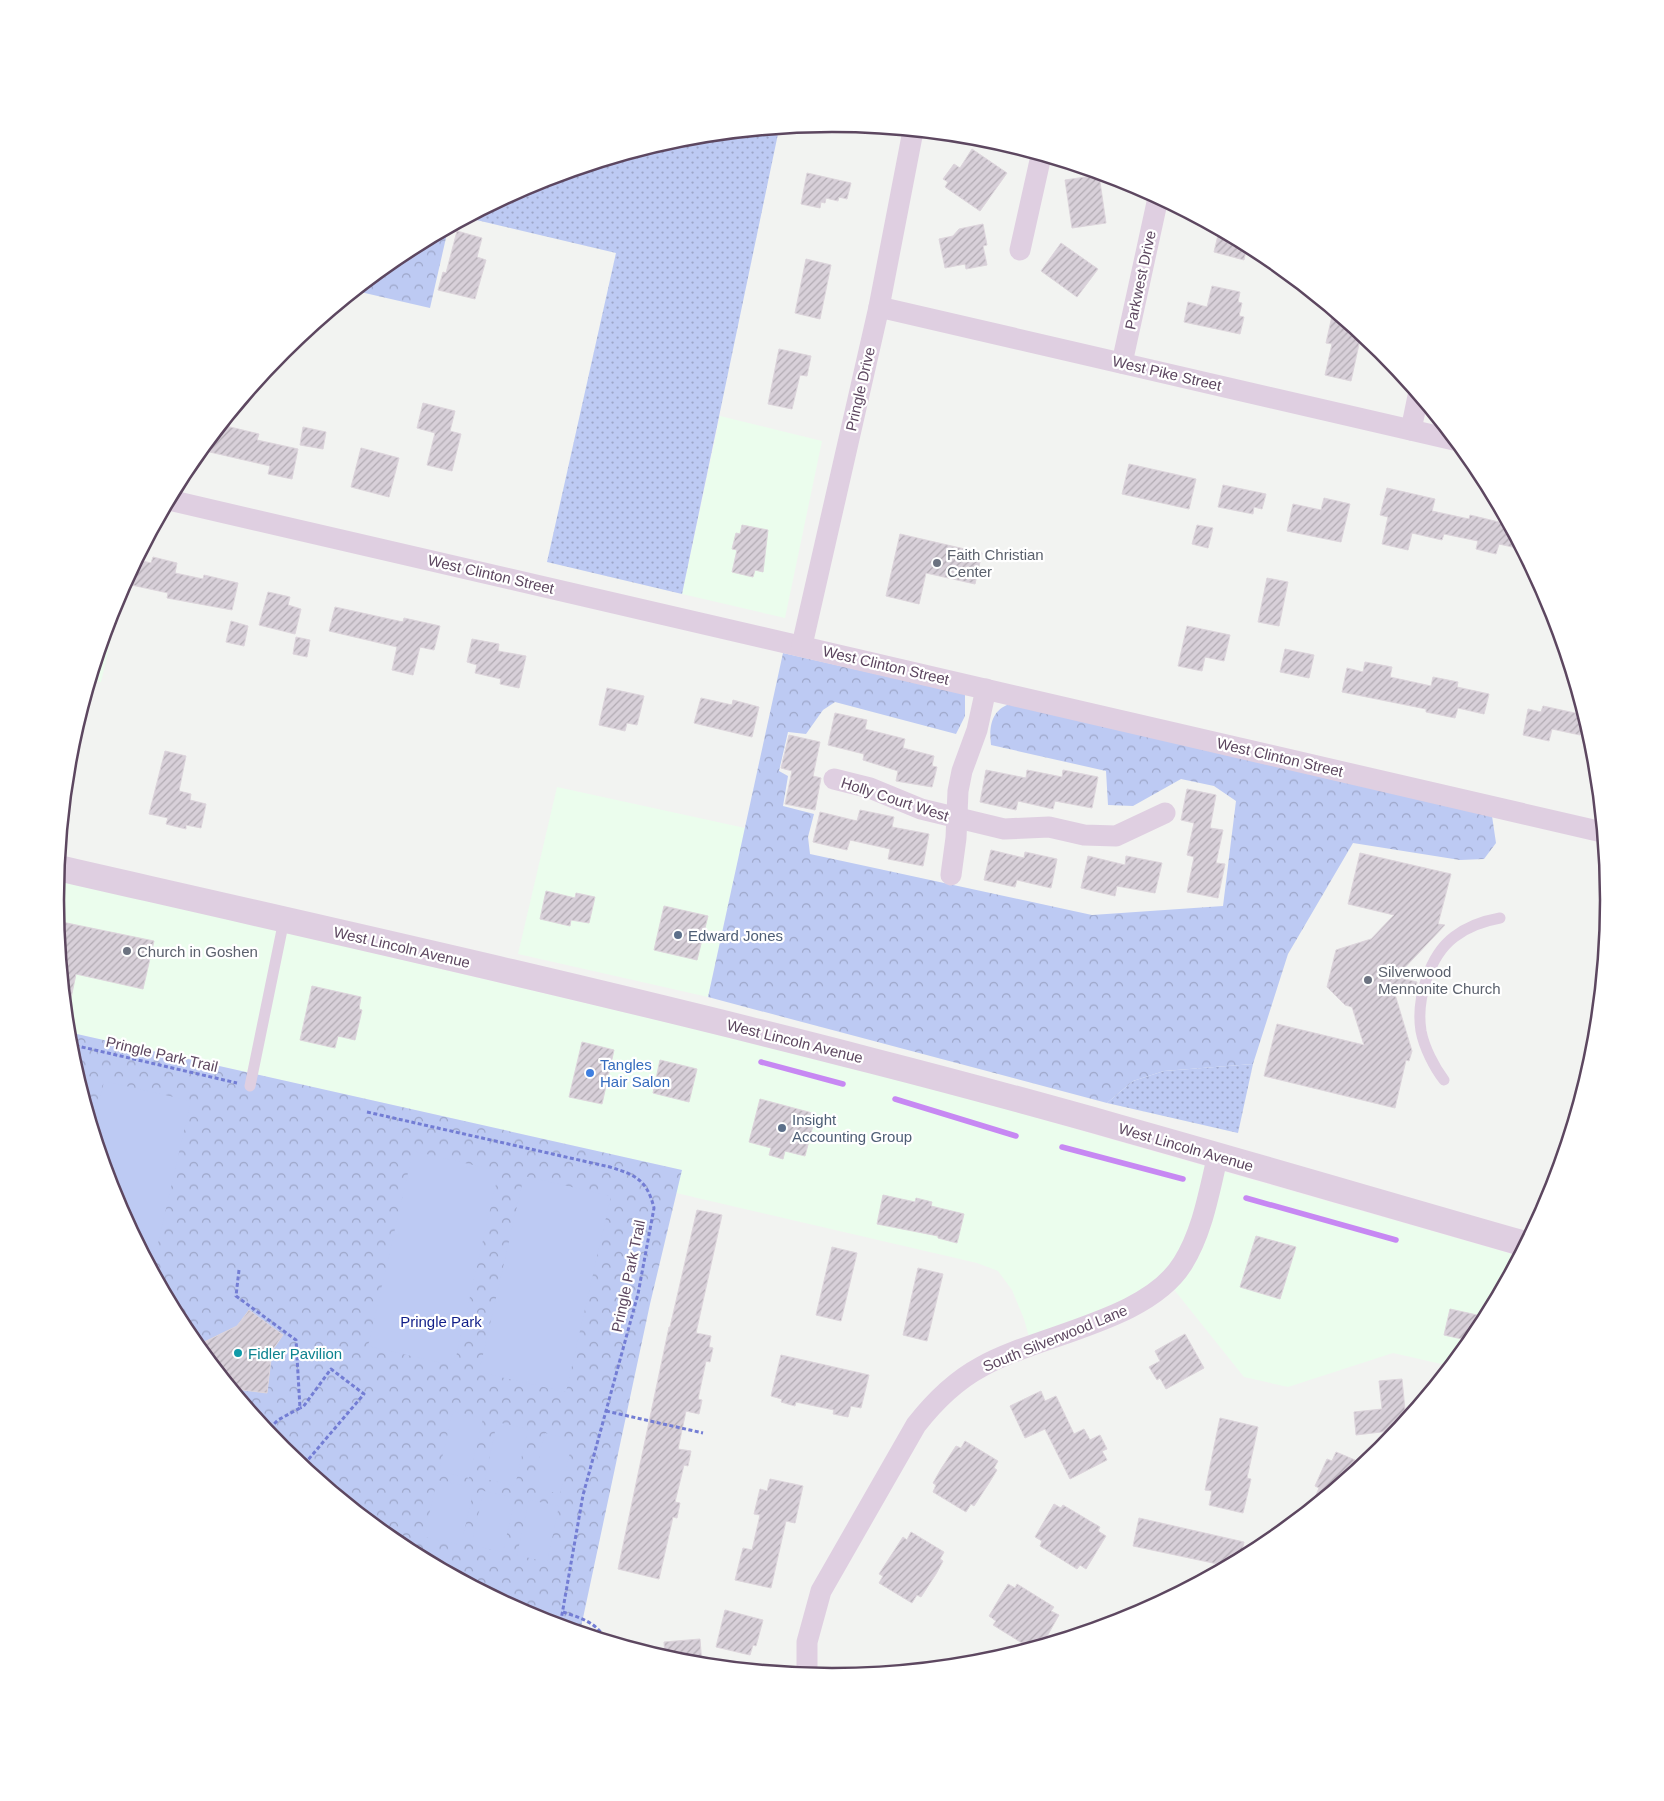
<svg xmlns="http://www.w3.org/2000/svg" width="1664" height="1801" font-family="Arial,sans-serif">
<defs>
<pattern id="grass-dots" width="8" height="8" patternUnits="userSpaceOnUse" patternTransform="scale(1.25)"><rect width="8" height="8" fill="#bdcaf3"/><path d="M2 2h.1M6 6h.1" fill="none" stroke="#9da6c8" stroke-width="1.8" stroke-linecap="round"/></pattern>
<pattern id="forest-crowns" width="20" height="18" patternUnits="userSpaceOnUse" patternTransform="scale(1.25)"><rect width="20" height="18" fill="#bdcaf3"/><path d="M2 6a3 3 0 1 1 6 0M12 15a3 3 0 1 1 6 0" fill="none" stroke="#9da6c8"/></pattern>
<pattern id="building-hatch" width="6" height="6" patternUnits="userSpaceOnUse" patternTransform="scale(1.25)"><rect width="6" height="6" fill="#d8d0d9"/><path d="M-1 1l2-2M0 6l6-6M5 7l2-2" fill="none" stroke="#b2abb3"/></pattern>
</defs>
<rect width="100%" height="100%" fill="#f2f3f1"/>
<!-- commercial -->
<g fill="#ebfded">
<path d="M 720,416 L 822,441 L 785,618 L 682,594 Z"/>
<path d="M 123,587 L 101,682 L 91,680 L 114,603 Z"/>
<path d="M 557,787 L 745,828 L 708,997 L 518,954 Z"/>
<path d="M 57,881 L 128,895 L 814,1057 L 932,1088 L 1519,1256 L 1478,1332 L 1450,1366 L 1393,1353 L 1288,1387 L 1244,1377 L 1168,1282 L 1031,1344 L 1024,1319 L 1012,1290 L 998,1271 L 977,1263 L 676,1193 L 681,1170 L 68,1032 L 55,900 Z"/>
</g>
<!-- grass -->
<g fill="url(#grass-dots)">
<path d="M 779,129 L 682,594 L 547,562 L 616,253 L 468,218 L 535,183 L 681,138 Z"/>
<path d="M 1253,1064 L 1238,1133 L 1107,1103 L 1133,1081 L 1164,1071 Z"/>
</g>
<!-- forest -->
<g fill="url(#forest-crowns)">
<path d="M 448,229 L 430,308 L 356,291 L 401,254 Z"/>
<path d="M 783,653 L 965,694 L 965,716 L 956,734 L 835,702 L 823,710 L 806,734 L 788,732 L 779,771 L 788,776 L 783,806 L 814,814 L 808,837 L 810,854 L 1092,915 L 1223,906 L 1236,801 L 1214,786 L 1181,779 L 1133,806 L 1108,805 L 1106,771 L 991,745 C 989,727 991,711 1009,704 L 1492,816 L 1496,843 L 1484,859 L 1460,860 L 1353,843 L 1288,954 L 1253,1064 L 1164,1071 L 1133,1081 L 1107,1103 L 708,997 Z"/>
<path d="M 68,1032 L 682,1170 L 650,1304 L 580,1632 L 534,1618 L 400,1546 L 282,1450 L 186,1332 L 114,1198 L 70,1052 Z"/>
</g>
<!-- pitch -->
<g fill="#bdcaf3">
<path d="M 104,1081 L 191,1101 L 152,1269 L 114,1198 L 93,1129 Z"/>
<path d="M 413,1151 L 499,1171 L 454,1366 L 368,1346 Z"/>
<path d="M 524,1176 L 611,1196 L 566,1392 L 479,1372 Z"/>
<path d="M 453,1411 L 483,1418 L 469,1478 L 439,1471 Z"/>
<path d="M 497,1422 L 528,1429 L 515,1486 L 485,1479 Z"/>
<path d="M 545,1433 L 573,1440 L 560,1494 L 532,1487 Z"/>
<path d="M 437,1480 L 474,1488 L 461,1545 L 424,1537 Z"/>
<path d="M 484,1491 L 515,1498 L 503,1552 L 471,1545 Z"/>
<path d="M 529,1500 L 559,1506 L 547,1562 L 517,1555 Z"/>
</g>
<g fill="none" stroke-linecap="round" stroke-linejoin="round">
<!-- stream -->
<g stroke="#c788f3" stroke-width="5.5">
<path d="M 761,1062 L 843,1084"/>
<path d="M 895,1099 L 1016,1136"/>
<path d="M 1062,1147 L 1183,1179"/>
<path d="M 1246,1198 L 1396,1240"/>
</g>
</g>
<!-- building -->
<g fill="url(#building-hatch)" stroke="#ddd5dc">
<path d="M 972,149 L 1007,173 L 980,211 L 945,187 L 948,182 L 943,179 L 954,164 L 960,168 Z"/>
<path d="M 807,173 L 851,183 L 847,199 L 839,197 L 838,201 L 826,198 L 825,203 L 821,202 L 820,208 L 801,204 Z"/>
<path d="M 1099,175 L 1106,223 L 1072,228 L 1065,180 Z"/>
<path d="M 983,224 L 987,245 L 983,246 L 987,265 L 966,269 L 965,264 L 945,268 L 939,239 L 953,236 L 959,229 Z"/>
<path d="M 457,231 L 482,238 L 477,257 L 486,260 L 475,299 L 438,290 L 443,272 L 446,273 Z"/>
<path d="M 1219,231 L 1247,246 L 1244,260 L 1214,252 Z"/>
<path d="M 1061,243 L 1098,269 L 1077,297 L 1041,271 Z"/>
<path d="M 806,259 L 831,265 L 820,319 L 795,313 Z"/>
<path d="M 1212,286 L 1240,292 L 1238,302 L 1242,303 L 1239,316 L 1244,317 L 1240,334 L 1184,322 L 1188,302 L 1207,307 Z"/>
<path d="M 1332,316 L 1341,318 L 1361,335 L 1351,381 L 1325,375 L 1332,344 L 1326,343 Z"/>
<path d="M 779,349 L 811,356 L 807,376 L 800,375 L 792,409 L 768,404 Z"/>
<path d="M 423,403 L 455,411 L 450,431 L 461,434 L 452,471 L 427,465 L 435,433 L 417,428 Z"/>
<path d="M 222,425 L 259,434 L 257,440 L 298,449 L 292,479 L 268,474 L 270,466 L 201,450 Z"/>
<path d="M 303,427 L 326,432 L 323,449 L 300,445 Z"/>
<path d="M 361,448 L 399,458 L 389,497 L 351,487 Z"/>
<path d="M 1129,464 L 1196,479 L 1189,509 L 1122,494 Z"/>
<path d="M 1223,485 L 1266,494 L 1262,509 L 1254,507 L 1253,514 L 1218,507 Z"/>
<path d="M 1387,488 L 1435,499 L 1432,511 L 1469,519 L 1470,515 L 1507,524 L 1521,549 L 1499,544 L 1496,554 L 1476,549 L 1478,541 L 1444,534 L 1442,540 L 1412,533 L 1408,550 L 1382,544 L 1388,517 L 1380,515 Z"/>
<path d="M 1324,498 L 1350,504 L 1341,542 L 1287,531 L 1293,504 L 1321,510 Z"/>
<path d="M 742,525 L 768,530 L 763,572 L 755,570 L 753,577 L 732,572 L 737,550 L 732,549 L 736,533 L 740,534 Z"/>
<path d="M 1197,525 L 1213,528 L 1208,548 L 1192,544 Z"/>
<path d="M 900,534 L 982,553 L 975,584 L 926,573 L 919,604 L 886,596 Z"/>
<path d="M 153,557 L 177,563 L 175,573 L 203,579 L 204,575 L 238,583 L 232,610 L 167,598 L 168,593 L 127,584 L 132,570 L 136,571 L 138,560 L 151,563 Z"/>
<path d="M 1267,578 L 1288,582 L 1279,626 L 1258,622 Z"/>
<path d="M 268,592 L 290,597 L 288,605 L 301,609 L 295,634 L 259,625 Z"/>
<path d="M 335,607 L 403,622 L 404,618 L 440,626 L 434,650 L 420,647 L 413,675 L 392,670 L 397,647 L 329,631 Z"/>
<path d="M 231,621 L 248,626 L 244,646 L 226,642 Z"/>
<path d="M 1187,626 L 1230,635 L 1224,661 L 1205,657 L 1202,671 L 1178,666 Z"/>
<path d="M 296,637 L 310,640 L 307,657 L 293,654 Z"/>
<path d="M 472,639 L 499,644 L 498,651 L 526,656 L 519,688 L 500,684 L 501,679 L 475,673 L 477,665 L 467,662 Z"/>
<path d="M 1285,649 L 1314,655 L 1309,678 L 1280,672 Z"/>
<path d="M 1365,662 L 1392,667 L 1390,677 L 1431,686 L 1433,677 L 1458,682 L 1457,687 L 1489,694 L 1484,714 L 1458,708 L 1455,718 L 1426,712 L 1426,709 L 1342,692 L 1347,668 L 1363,672 Z"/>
<path d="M 607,688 L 644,696 L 637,725 L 627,723 L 625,731 L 599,725 Z"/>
<path d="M 701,698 L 732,705 L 733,700 L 759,707 L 752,737 L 694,723 Z"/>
<path d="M 1543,706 L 1584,715 L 1580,735 L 1552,729 L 1549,741 L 1523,735 L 1528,709 L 1541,712 Z"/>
<path d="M 835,713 L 867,720 L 865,729 L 905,739 L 903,748 L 934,756 L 932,766 L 937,767 L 932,787 L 896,781 L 898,771 L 863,760 L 864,754 L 828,745 Z"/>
<path d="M 789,735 L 820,742 L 813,776 L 821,778 L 815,810 L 785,804 L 792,771 L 781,768 Z"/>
<path d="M 165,751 L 186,756 L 179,791 L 191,794 L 190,800 L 206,804 L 201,828 L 186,825 L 186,829 L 166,824 L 168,818 L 149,814 Z"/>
<path d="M 986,770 L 1026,778 L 1027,770 L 1062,777 L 1063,770 L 1098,777 L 1092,808 L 1055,801 L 1053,809 L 1018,801 L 1016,810 L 980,802 Z"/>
<path d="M 1187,789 L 1216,795 L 1210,828 L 1223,830 L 1216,863 L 1225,864 L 1218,898 L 1187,892 L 1194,857 L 1187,855 L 1194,823 L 1181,820 Z"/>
<path d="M 860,810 L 894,817 L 892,827 L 929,834 L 923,866 L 888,859 L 890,849 L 850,840 L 847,850 L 813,842 L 820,812 L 857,821 Z"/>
<path d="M 991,850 L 1024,858 L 1025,852 L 1057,859 L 1051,888 L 1017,880 L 1015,887 L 984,880 Z"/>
<path d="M 1360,853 L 1451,874 L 1438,924 L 1445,925 L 1396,977 L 1417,982 L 1414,996 L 1394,991 L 1412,1051 L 1409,1061 L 1406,1060 L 1395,1108 L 1264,1076 L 1277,1024 L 1364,1045 L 1352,1007 L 1345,1005 L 1327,987 L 1336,950 L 1371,939 L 1394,915 L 1348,904 Z"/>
<path d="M 1088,856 L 1125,865 L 1126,856 L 1162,863 L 1155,893 L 1117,886 L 1115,896 L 1081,888 Z"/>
<path d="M 546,891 L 575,898 L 576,893 L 595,897 L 589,923 L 571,920 L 570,926 L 540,919 Z"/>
<path d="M 664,906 L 708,916 L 697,960 L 654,950 Z"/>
<path d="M 57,921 L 154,941 L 143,989 L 76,974 L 69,1008 L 66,1008 Z"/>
<path d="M 312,986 L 361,997 L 359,1009 L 362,1010 L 355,1040 L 338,1036 L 335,1048 L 300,1040 Z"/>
<path d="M 582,1042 L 614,1050 L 602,1104 L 569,1097 Z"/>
<path d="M 660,1060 L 697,1069 L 689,1102 L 653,1093 Z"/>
<path d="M 760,1099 L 816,1114 L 805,1156 L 785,1151 L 783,1159 L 769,1155 L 771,1148 L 749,1142 Z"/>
<path d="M 883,1195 L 915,1202 L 916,1198 L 932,1202 L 931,1206 L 964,1214 L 957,1243 L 938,1238 L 938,1236 L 877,1224 Z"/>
<path d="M 697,1210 L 722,1215 L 696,1333 L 711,1336 L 709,1347 L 713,1348 L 710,1362 L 706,1361 L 698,1399 L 702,1400 L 699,1414 L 686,1411 L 678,1449 L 691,1451 L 688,1466 L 684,1465 L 675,1502 L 680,1503 L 677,1518 L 673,1517 L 659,1579 L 618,1569 L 669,1327 L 670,1327 Z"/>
<path d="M 1256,1236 L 1296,1247 L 1280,1299 L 1240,1287 Z"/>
<path d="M 832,1247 L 857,1253 L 841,1321 L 816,1315 Z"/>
<path d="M 918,1268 L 943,1274 L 927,1341 L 903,1335 Z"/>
<path d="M 1450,1309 L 1486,1317 L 1471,1341 L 1444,1335 Z"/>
<path d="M 249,1310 L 283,1335 L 272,1351 L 267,1393 L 235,1389 L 228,1384 L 205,1355 L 200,1344 L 237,1326 Z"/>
<path d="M 1185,1334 L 1204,1368 L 1166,1389 L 1160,1378 L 1157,1380 L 1149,1367 L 1160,1361 L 1155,1351 Z"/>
<path d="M 781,1355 L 869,1375 L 861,1408 L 851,1406 L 848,1417 L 833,1414 L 834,1410 L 796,1402 L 795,1406 L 781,1402 L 782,1399 L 771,1396 Z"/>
<path d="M 1402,1379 L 1406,1420 L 1398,1430 L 1356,1435 L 1354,1412 L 1382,1409 L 1379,1381 Z"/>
<path d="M 1041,1391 L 1045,1401 L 1056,1396 L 1074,1434 L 1084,1429 L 1090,1440 L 1100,1435 L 1107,1449 L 1102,1451 L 1107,1460 L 1070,1479 L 1045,1429 L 1025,1438 L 1010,1406 Z"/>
<path d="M 1220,1418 L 1258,1427 L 1247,1478 L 1251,1479 L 1243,1513 L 1209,1505 L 1212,1491 L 1205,1490 Z"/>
<path d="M 965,1441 L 998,1461 L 994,1468 L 997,1470 L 989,1483 L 974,1506 L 971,1504 L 966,1512 L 933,1492 L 936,1485 L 933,1483 L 941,1469 L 956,1446 L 961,1448 Z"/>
<path d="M 1336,1452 L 1355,1460 L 1347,1479 L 1310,1509 L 1319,1488 L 1315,1486 L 1327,1459 L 1332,1461 Z"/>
<path d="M 770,1479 L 803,1486 L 795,1523 L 786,1521 L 771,1588 L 735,1580 L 743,1548 L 752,1550 L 760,1515 L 754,1514 L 760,1489 L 767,1491 Z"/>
<path d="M 1054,1504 L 1061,1508 L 1063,1505 L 1100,1527 L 1098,1531 L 1106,1536 L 1086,1569 L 1080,1565 L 1077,1569 L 1040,1546 L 1042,1541 L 1035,1537 Z"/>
<path d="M 1139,1518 L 1244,1542 L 1240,1559 L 1227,1566 L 1133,1546 Z"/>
<path d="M 911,1532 L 944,1552 L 940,1559 L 943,1561 L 936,1574 L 921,1597 L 917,1595 L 912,1603 L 879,1583 L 883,1576 L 879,1574 L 903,1537 L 907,1540 Z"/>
<path d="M 1008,1584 L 1015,1588 L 1017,1584 L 1054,1607 L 1051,1611 L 1059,1615 L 1042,1645 L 1030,1648 L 993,1625 L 996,1621 L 989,1616 Z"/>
<path d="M 725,1610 L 763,1620 L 756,1646 L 753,1645 L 750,1655 L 716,1647 Z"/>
<path d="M 700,1639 L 702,1665 L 680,1663 L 665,1658 L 664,1642 Z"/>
</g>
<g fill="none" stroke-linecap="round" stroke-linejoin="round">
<!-- path -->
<g stroke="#737dd4" stroke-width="3" stroke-dasharray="4 2.5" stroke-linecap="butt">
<path d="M 69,1044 L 237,1083"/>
<path d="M 367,1112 L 610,1167 C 636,1175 647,1180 654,1208 L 638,1294 L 583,1495 L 560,1626"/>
<path d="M 239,1270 L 236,1296 L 296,1340 L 300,1408 L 278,1420 L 267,1431"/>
<path d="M 606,1411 L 703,1433"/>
<path d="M 270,1428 L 307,1461 L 364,1394 L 331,1369 L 303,1407 L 300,1408"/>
<path d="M 563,1612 C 578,1617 599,1623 605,1640"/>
</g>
<!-- service -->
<g stroke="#dfcfe1" stroke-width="11">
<path d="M 1444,1080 C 1434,1067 1424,1047 1421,1031 C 1416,1000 1429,956 1454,937 C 1468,926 1483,921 1500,918"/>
<path d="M 250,1086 L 284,920"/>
</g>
<!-- minor -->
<g stroke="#dfcfe1" stroke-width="21">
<path d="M 1020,250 L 1041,156"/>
<path d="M 879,307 L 1454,440"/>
<path d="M 1122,363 L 1158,198"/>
<path d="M 1411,430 L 1418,396"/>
<path d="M 169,500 L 1602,832"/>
<path d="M 802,645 L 879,307 L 913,131"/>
<path d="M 834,779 L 870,788 L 921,809 L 1004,829 L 1049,827 L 1084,835 L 1116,836 L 1165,813"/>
<path d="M 951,875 L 956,838 L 958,791 L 962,771 L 977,730 L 986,689"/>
<path d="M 807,1675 L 807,1642 L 821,1591 L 916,1425 C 934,1402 955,1381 981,1367 C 1040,1334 1148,1321 1183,1263 C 1203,1231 1209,1191 1218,1155"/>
</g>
<!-- tertiary -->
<path stroke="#dfcfe1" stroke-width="26" d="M 58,868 C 330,930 603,991 873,1061 C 1092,1117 1308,1182 1525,1244"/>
</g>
<!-- markers -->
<g fill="#6b7280" stroke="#fff" stroke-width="2">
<circle cx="937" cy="563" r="5"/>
<circle cx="127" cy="951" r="5"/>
<circle cx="1368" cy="980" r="5"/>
</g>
<g fill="#5c6f8a" stroke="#fff" stroke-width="2">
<circle cx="678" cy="935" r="5"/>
<circle cx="782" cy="1128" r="5"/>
</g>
<circle fill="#3f7fe0" stroke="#fff" stroke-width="2" cx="590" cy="1073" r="5"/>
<circle fill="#0f9aa8" stroke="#fff" stroke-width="2" cx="238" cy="1353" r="5"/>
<g text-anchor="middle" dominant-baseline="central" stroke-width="4.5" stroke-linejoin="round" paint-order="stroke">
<!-- street labels -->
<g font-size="15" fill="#5d4760" stroke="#fff">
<text transform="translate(1140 280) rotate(-78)">Parkwest Drive</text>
<text transform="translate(1167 373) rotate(13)">West Pike Street</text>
<text transform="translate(860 389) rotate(-77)">Pringle Drive</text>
<text transform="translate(491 574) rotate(13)">West Clinton Street</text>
<text transform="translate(886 665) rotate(13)">West Clinton Street</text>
<text transform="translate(1280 757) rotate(13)">West Clinton Street</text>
<text transform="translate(895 799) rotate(18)">Holly Court West</text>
<text transform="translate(402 947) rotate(13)">West Lincoln Avenue</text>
<text transform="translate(795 1041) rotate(14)">West Lincoln Avenue</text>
<text transform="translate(162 1054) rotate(13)">Pringle Park Trail</text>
<text transform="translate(1186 1147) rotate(16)">West Lincoln Avenue</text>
<text transform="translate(628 1276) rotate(-78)">Pringle Park Trail</text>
<text transform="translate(1055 1338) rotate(-22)">South Silverwood Lane</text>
</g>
<!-- worship labels -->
<g font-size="15" fill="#5b616d" stroke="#fff" text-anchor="start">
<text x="947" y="554">Faith Christian<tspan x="947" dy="17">Center</tspan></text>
<text x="137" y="951">Church in Goshen</text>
<text x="1378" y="971">Silverwood<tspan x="1378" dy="17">Mennonite Church</tspan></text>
</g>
<!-- service labels -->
<g font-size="15" fill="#4e5e75" stroke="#fff" text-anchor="start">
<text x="688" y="935">Edward Jones</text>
<text x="792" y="1119">Insight<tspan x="792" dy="17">Accounting Group</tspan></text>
</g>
<!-- shop labels -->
<g font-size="15" fill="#366cbe" stroke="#fff" text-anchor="start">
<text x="600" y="1064">Tangles<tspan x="600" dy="17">Hair Salon</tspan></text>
</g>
<!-- park labels -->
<g font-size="15" fill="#111f89" stroke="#fff">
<text x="441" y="1321">Pringle Park</text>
</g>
<!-- culture labels -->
<g font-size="15" fill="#0d838f" stroke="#fff" text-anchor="start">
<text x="248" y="1353">Fidler Pavilion</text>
</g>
</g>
<!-- crop -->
<path d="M0 0H1664V1801H0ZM64 900a768 768 0 1 1 1536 0a768 768 0 1 1-1536 0Z" fill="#fff" fill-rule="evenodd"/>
<path fill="none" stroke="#5d4760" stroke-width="2.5" d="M64 900a768 768 0 1 1 1536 0a768 768 0 1 1-1536 0Z"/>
</svg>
